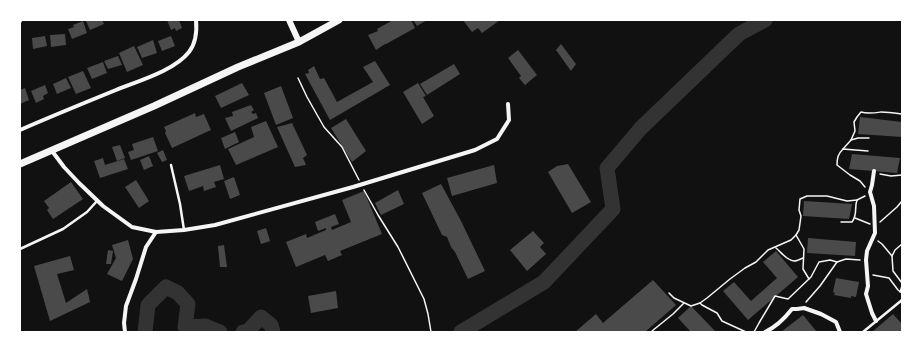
<svg xmlns="http://www.w3.org/2000/svg" width="922" height="352" font-family="'IBM Plex Sans',sans-serif">
<rect width="100%" height="100%" fill="#111"/>
<g fill="none" stroke-linecap="round" stroke-linejoin="round">
<!-- river -->
<g stroke="#333" stroke-width="15">
<path d="M 145,332 L 148,305 L 166,287 L 178,293 L 188,304 L 185,327 L 205,326 L 220,332"/>
<path d="M 243,332 L 247,332 L 261,317 L 271,325 L 273,332"/>
<path d="M 461,332 L 544,282 L 613,209 L 607,168 L 641,128 L 739,34 L 765,20"/>
</g>
</g>
<!-- building -->
<g fill="#4a4a4a">
<path d="M 88,20 L 102,20 L 104,24 L 90,30 L 86,21 Z"/>
<path d="M 167,20 L 179,20 L 182,28 L 176,31 L 175,28 L 171,30 Z"/>
<path d="M 393,20 L 411,20 L 415,28 L 386,44 L 385,44 L 376,50 L 368,35 L 378,31 L 377,29 Z"/>
<path d="M 413,20 L 427,20 L 417,26 Z"/>
<path d="M 463,20 L 500,20 L 482,33 L 478,28 L 472,32 Z"/>
<path d="M 83,21 L 87,33 L 72,39 L 68,29 L 74,27 L 73,25 Z"/>
<path d="M 65,34 L 66,45 L 51,47 L 50,35 Z"/>
<path d="M 45,36 L 47,46 L 33,49 L 32,38 Z"/>
<path d="M 171,36 L 175,46 L 162,51 L 158,41 Z"/>
<path d="M 153,40 L 157,53 L 142,58 L 137,47 Z"/>
<path d="M 561,44 L 576,64 L 571,71 L 556,50 Z"/>
<path d="M 134,46 L 143,65 L 127,72 L 119,53 Z"/>
<path d="M 518,50 L 537,75 L 525,85 L 519,78 L 521,76 L 508,58 Z"/>
<path d="M 118,56 L 122,65 L 108,69 L 104,61 Z"/>
<path d="M 375,61 L 390,85 L 330,120 L 305,74 L 309,73 L 308,70 L 314,66 L 320,79 L 324,78 L 337,102 L 373,82 L 363,67 Z"/>
<path d="M 103,62 L 107,73 L 92,79 L 87,68 Z"/>
<path d="M 454,64 L 460,74 L 427,95 L 420,84 Z"/>
<path d="M 83,71 L 91,88 L 76,94 L 68,77 Z"/>
<path d="M 66,78 L 71,88 L 57,94 L 53,84 Z"/>
<path d="M 242,83 L 249,95 L 221,108 L 215,96 Z"/>
<path d="M 418,83 L 426,96 L 423,97 L 434,116 L 422,124 L 403,92 Z"/>
<path d="M 45,85 L 48,93 L 43,96 L 44,99 L 36,103 L 31,91 Z"/>
<path d="M 281,86 L 293,118 L 276,125 L 264,93 Z"/>
<path d="M 25,88 L 29,100 L 20,104 L 20,90 Z"/>
<path d="M 251,105 L 254,110 L 251,112 L 253,114 L 256,113 L 258,118 L 231,131 L 225,118 L 233,116 L 232,112 Z"/>
<path d="M 195,113 L 196,117 L 204,114 L 211,130 L 172,148 L 165,133 L 166,131 L 164,127 Z"/>
<path d="M 860,117 L 902,122 L 902,137 L 858,134 Z"/>
<path d="M 346,119 L 366,151 L 352,162 L 331,128 Z"/>
<path d="M 266,121 L 278,147 L 236,165 L 228,149 L 254,137 L 251,127 Z"/>
<path d="M 292,123 L 307,155 L 303,158 L 306,165 L 295,167 L 277,127 Z"/>
<path d="M 235,132 L 239,142 L 225,149 L 221,138 Z"/>
<path d="M 153,137 L 158,151 L 131,160 L 128,152 L 134,150 L 132,144 Z"/>
<path d="M 120,145 L 125,158 L 117,161 L 112,147 Z"/>
<path d="M 163,150 L 167,160 L 162,162 L 157,153 Z"/>
<path d="M 852,154 L 900,158 L 897,173 L 849,169 Z"/>
<path d="M 149,156 L 153,166 L 144,170 L 140,160 Z"/>
<path d="M 103,158 L 105,165 L 124,159 L 128,169 L 100,178 L 94,161 Z"/>
<path d="M 568,164 L 591,202 L 572,213 L 548,172 L 557,166 Z"/>
<path d="M 220,165 L 224,179 L 214,182 L 216,187 L 204,191 L 203,186 L 189,191 L 184,176 Z"/>
<path d="M 494,165 L 497,183 L 452,196 L 447,178 Z"/>
<path d="M 234,177 L 240,195 L 230,199 L 224,181 Z"/>
<path d="M 136,180 L 149,201 L 139,208 L 125,187 Z"/>
<path d="M 71,182 L 83,199 L 53,219 L 47,210 L 49,208 L 44,201 Z"/>
<path d="M 441,184 L 461,221 L 485,271 L 468,279 L 455,252 L 451,247 L 447,237 L 442,235 L 422,193 Z"/>
<path d="M 398,190 L 404,204 L 381,215 L 375,203 Z"/>
<path d="M 364,191 L 382,234 L 340,251 L 342,255 L 328,261 L 325,255 L 296,267 L 286,242 L 306,234 L 307,238 L 326,230 L 326,228 L 318,231 L 315,222 L 335,214 L 339,224 L 331,227 L 332,230 L 351,222 L 342,200 Z"/>
<path d="M 804,201 L 852,204 L 849,219 L 803,216 Z"/>
<path d="M 266,228 L 270,241 L 261,244 L 257,231 Z"/>
<path d="M 533,231 L 544,243 L 540,247 L 546,254 L 527,271 L 510,250 Z"/>
<path d="M 808,238 L 856,242 L 855,256 L 807,253 Z"/>
<path d="M 128,240 L 133,259 L 122,281 L 107,274 L 116,258 L 112,245 Z"/>
<path d="M 224,245 L 227,267 L 220,267 L 218,246 Z"/>
<path d="M 108,250 L 113,251 L 111,264 L 106,264 Z"/>
<path d="M 776,251 L 798,277 L 748,320 L 723,291 L 734,282 L 751,301 L 777,278 L 763,262 Z"/>
<path d="M 70,256 L 74,270 L 57,274 L 66,303 L 87,289 L 90,302 L 50,321 L 34,266 Z"/>
<path d="M 836,278 L 859,282 L 856,297 L 851,296 L 851,298 L 834,295 L 835,293 L 833,292 Z"/>
<path d="M 653,280 L 676,305 L 645,332 L 575,332 L 596,314 L 603,323 Z"/>
<path d="M 336,291 L 338,308 L 311,313 L 308,296 Z"/>
<path d="M 691,306 L 716,332 L 691,332 L 678,318 Z"/>
<path d="M 893,314 L 902,324 L 902,332 L 872,332 Z"/>
<path d="M 803,315 L 817,332 L 781,332 Z"/>
</g>
<g fill="none" stroke-linecap="round" stroke-linejoin="round">
<!-- path -->
<g stroke="#f5f5f5" stroke-width="1.5">
<path d="M 298,78 L 307,97 L 324,127 L 342,147 L 359,180"/>
<path d="M 851,140 L 858,138 L 869,138"/>
<path d="M 843,149 L 851,140 L 855,131 L 854,122 L 857,117 L 861,112 C 868,114 874,113 881,112 C 889,112 895,113 902,114"/>
<path d="M 880,174 L 891,176 L 902,175"/>
<path d="M 865,187 L 860,181 L 850,175 L 837,165 C 837,158 838,154 843,149 L 868,151"/>
<path d="M 364,190 L 378,215 L 398,247 L 424,299 L 428,314 L 431,332"/>
<path d="M 855,218 L 870,224"/>
<path d="M 841,222 L 852,222 C 858,214 854,208 857,200 L 865,196"/>
<path d="M 880,222 L 897,207 L 902,201"/>
<path d="M 796,235 L 804,249 L 803,269 L 809,279"/>
<path d="M 878,241 L 882,244 L 892,256"/>
<path d="M 902,244 L 895,250 L 892,256 L 893,271 L 902,283"/>
<path d="M 776,248 C 781,252 786,260 794,261 C 797,261 801,259 803,258"/>
<path d="M 873,275 L 889,278 L 898,290 L 902,293"/>
<path d="M 900,292 L 902,286"/>
<path d="M 669,293 L 674,298 L 691,306 L 700,303 L 707,298 L 730,279 L 745,268 L 756,262 L 768,250 L 791,240 L 796,235 L 799,230 L 801,216 L 799,210 L 800,199 L 807,196 L 827,196 L 847,201 L 857,200"/>
<path d="M 806,302 L 820,286 L 837,262 L 846,259 L 860,260"/>
<path d="M 700,303 L 702,305 L 717,313 L 722,321 L 746,332"/>
<path d="M 653,332 L 652,331 L 673,314 L 684,303"/>
<path d="M 754,332 L 759,323 L 775,296 L 788,299 L 811,277 L 819,262 L 830,260 L 837,262"/>
</g>
<!-- service -->
<g stroke="#f5f5f5" stroke-width="2.5">
<path d="M 171,165 L 180,204 L 184,230"/>
<path d="M 20,249 L 63,229 L 87,212 L 97,201"/>
<path d="M 863,332 L 902,300"/>
</g>
<!-- minor -->
<g stroke="#f5f5f5" stroke-width="4">
<path d="M 20,21 L 20,20"/>
<path d="M 20,130 C 52,116 84,103 116,90 C 138,81 174,71 189,52 C 196,43 197,31 196,20"/>
<path d="M 52,151 L 64,167 L 79,183 L 103,206 L 132,227 L 156,232 L 184,230 L 215,225 L 353,187 L 475,150 L 497,139 L 509,120 L 508,104"/>
<path d="M 874,171 L 872,185 L 870,192 L 874,206 L 875,233 L 867,251 L 866,260 L 868,286 L 866,294 L 872,313 L 876,321"/>
<path d="M 125,332 L 124,323 L 126,306 L 136,279 L 146,247 L 156,232"/>
<path d="M 765,332 C 776,327 785,318 792,309 L 797,309 L 804,308 L 821,314 L 836,322 L 840,332"/>
</g>
<!-- tertiary -->
<path stroke="#f5f5f5" stroke-width="6" d="M 289,20 L 299,42"/>
<!-- secondary -->
<path stroke="#f5f5f5" stroke-width="7" d="M 20,164 L 154,106 L 238,67 L 299,42 L 339,20"/>
</g>
<!-- border -->
<rect width="922" height="352" fill="none" stroke="#ffffff" stroke-width="42"/>
</svg>
